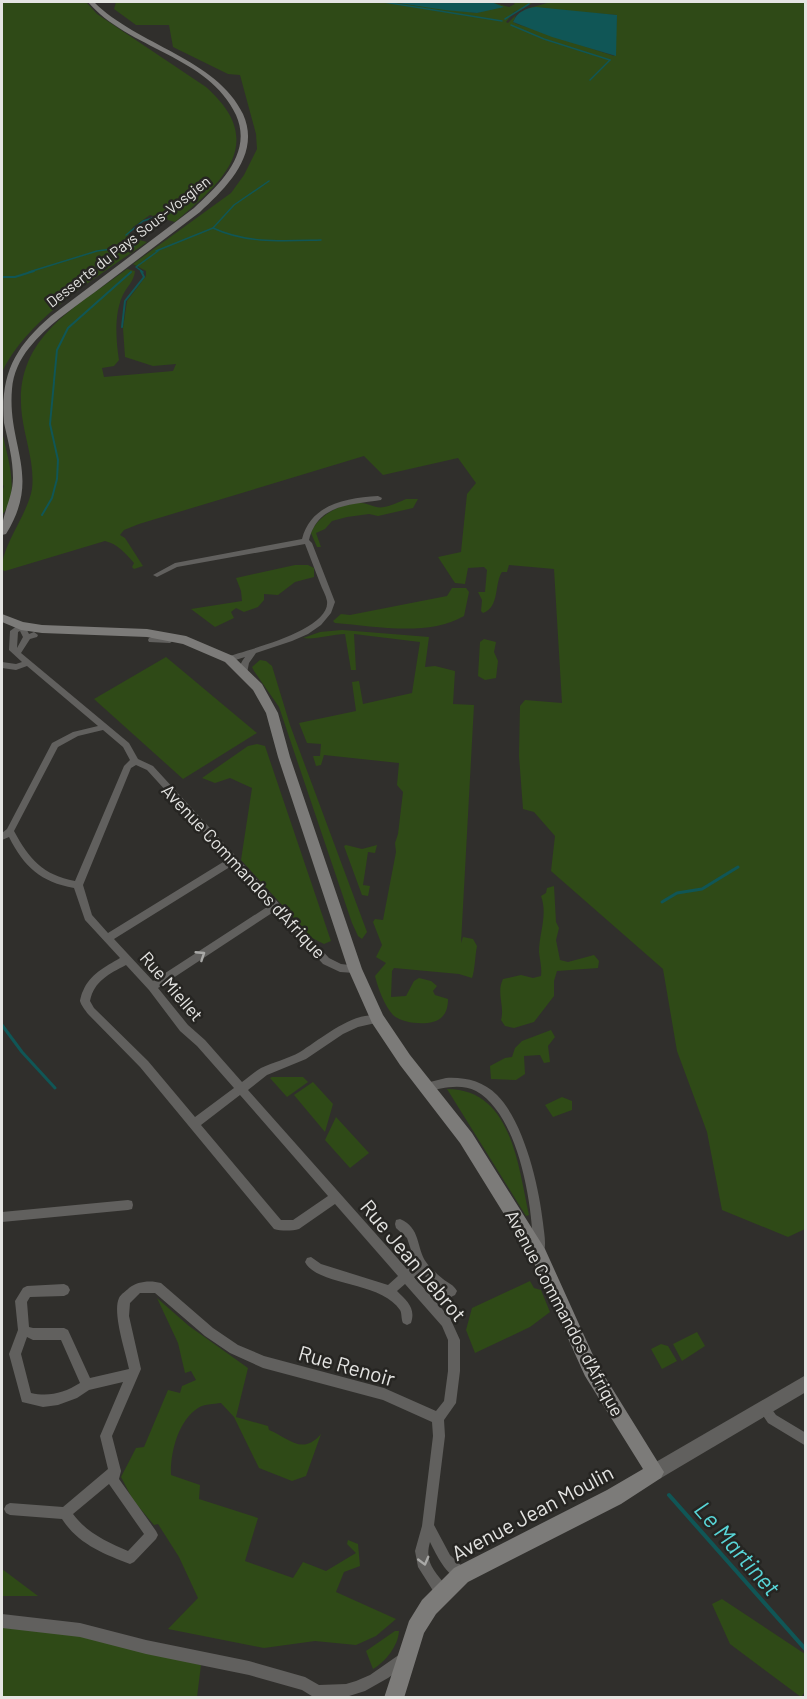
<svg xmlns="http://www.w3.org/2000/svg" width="807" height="1699" font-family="Barlow,sans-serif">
<rect width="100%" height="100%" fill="#302f2c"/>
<!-- green -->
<g fill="#2f4a17">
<path d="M 2,2 L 86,2 L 97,14 L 206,87 C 268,142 224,181 175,222 L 150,215 L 133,227 L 127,237 L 147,242 C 98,277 28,317 2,372 Z"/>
<path d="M 116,2 L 391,2 L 477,13 L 500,6 L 491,2 L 509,7 L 515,4 L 512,2 L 534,2 L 514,12 L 506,22 L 508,23 L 516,15 L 513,22 L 517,24 L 614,56 L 617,15 L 529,8 L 551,2 L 805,2 L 805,1229 L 788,1237 L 722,1210 L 707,1132 L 677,1051 L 663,969 L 551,871 L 555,836 L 534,812 L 523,809 L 519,756 L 520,706 L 525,700 L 562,703 L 554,569 L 509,565 L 507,572 L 502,572 C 494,584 500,607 483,613 L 481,611 L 482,600 L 478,592 L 485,592 L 487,570 L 484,567 L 468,568 L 465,584 L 455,583 L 438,557 L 461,552 L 467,494 L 476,483 L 458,458 L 383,475 L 364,456 L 139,524 L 124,530 L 120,535 L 125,538 L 143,566 L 134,569 L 132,567 L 134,563 C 125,553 118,544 105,541 L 5,571 L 2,570 C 1,546 27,516 32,489 C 35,465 25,439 22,416 C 12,338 74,309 127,269 L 135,271 C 134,282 126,287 122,297 C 114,316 116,340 119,360 L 114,366 L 102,368 L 104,377 L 173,371 L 176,364 L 153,366 L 125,357 L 123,328 L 127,301 L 146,276 L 146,271 L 133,264 L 231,193 L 244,175 L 257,149 L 256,134 L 240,75 L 228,74 L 173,47 L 169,25 L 136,25 L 114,9 Z"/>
<path d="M 2,431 C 7,457 21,493 2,515 L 2,492 L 4,486 L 2,484 Z"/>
<path d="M 406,499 L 418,499 L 413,508 L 378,516 L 369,514 L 347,517 L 332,521 L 325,529 L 316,533 L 321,547 L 317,547 L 311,533 C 317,516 342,502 361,503 C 369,503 375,509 384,507 C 391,506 399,502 406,499 Z"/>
<path d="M 295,565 L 308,565 L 314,568 L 314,577 L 295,582 L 278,595 L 264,594 L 264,600 L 258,607 L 244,612 L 236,608 L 231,612 L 234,618 L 215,627 L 191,609 L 242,601 L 241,591 L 236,578 Z"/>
<path d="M 452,588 L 466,588 L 469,592 L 464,616 C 428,637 375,626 335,623 L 333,621 L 341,614 L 350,615 L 447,596 Z"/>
<path d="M 342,630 L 429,637 L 425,667 L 435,666 L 455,671 L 453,704 L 474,705 L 461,943 L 463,937 L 473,939 L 477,946 C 475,955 475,970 472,978 L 459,974 L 394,968 L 392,971 L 391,997 L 406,996 L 414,981 L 419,978 L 431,981 L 437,986 L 433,991 L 435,995 L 448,999 C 448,1005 447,1012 442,1017 C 433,1027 402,1024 393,1015 C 384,1005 378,988 375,976 L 386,963 L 376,957 L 382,945 L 373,922 L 375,919 L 383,920 L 396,852 L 395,843 L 398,834 L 403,792 L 397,785 L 399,763 L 324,755 L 321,765 L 316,766 L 313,756 L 320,756 L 321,744 L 307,743 L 299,723 L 356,711 L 352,682 L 359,681 L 363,704 L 412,693 L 420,642 L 354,634 L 356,670 L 351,670 L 345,634 C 332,634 315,640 303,638 L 320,632 Z"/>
<path d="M 484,639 L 496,642 L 494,652 L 498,661 L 496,678 L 485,680 L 478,676 L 480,642 Z"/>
<path d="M 166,657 L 257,733 L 183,779 L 94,699 Z"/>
<path d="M 260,660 L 266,661 L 272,666 L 290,725 L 367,932 L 362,939 L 358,936 L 352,923 L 279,707 L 254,671 L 252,667 Z"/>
<path d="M 257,744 L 265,746 L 331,941 L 324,944 L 312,938 L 241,860 L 252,788 L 230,778 L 215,783 L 202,778 L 248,746 Z"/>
<path d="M 346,845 L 362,849 L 377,845 L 375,853 L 368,852 L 363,885 L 370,886 L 368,896 L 362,895 L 344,846 Z"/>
<path d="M 554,886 L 556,922 L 559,928 L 556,940 L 560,960 L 568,962 L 594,955 L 599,961 L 598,968 L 557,971 L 554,981 L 554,996 L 534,1022 L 514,1028 L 505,1026 L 501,1020 C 505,1006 496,993 503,979 L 521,975 L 533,978 L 541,976 C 542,967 540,961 539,952 C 539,933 548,915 541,896 L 546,893 L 547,888 Z"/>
<path d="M 551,1030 L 555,1037 L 548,1046 L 550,1062 L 544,1063 L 540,1055 L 524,1056 L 525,1074 L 516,1080 L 491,1079 L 490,1066 L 505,1058 L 512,1057 L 515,1048 L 522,1041 Z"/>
<path d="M 272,1077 L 303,1077 L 308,1082 L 287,1097 L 270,1078 Z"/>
<path d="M 313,1082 L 333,1104 L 325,1132 L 294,1095 Z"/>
<path d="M 447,1089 C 512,1089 518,1166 529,1215 L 526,1216 Z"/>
<path d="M 562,1097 L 572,1101 L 572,1110 L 553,1117 L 545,1105 Z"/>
<path d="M 336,1117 L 369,1153 L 350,1168 L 325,1140 Z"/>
<path d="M 530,1281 L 534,1288 L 541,1290 L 550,1312 L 530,1327 L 475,1353 L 466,1330 L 472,1308 Z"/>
<path d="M 157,1298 L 189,1326 L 248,1368 L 236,1417 L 268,1426 L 269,1430 C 289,1438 302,1456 321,1434 L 306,1476 L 292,1481 L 259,1468 L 234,1417 L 221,1403 C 214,1404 203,1404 198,1408 C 178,1421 170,1453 171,1475 L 200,1485 L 199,1499 L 258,1518 L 245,1561 L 293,1578 L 303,1562 L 326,1571 L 356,1553 L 347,1544 L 348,1540 L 358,1544 L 360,1566 L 344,1572 L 336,1592 L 396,1619 L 376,1636 L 356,1645 L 315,1641 L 264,1648 L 168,1629 L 198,1598 L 179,1557 L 158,1524 L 154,1525 L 133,1500 L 121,1477 L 136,1448 L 144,1447 L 168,1390 L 180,1393 L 182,1386 L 196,1380 L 191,1371 L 185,1373 L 178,1343 Z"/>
<path d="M 697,1332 L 705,1346 L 682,1361 L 673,1344 Z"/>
<path d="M 661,1344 L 668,1346 L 677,1361 L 662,1369 L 651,1349 Z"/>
<path d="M 2,1569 L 38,1596 L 2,1596 Z"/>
<path d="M 722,1599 L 805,1654 L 805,1692 L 801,1697 L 730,1644 L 712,1604 Z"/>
<path d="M 2,1625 L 80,1635 L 201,1665 L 197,1697 L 2,1698 Z"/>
<path d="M 395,1631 L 399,1631 C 398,1646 386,1661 373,1669 L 366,1651 Z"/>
</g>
<!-- water -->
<g fill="#105656">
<path d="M 391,2 L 491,2 L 504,7 L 477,13 L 445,10 Z"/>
<path d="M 536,7 L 617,15 L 616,56 L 552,37 L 513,22 C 517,12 526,8 536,7 Z"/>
</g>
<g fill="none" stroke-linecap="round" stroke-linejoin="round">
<!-- stream-far3 -->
<g stroke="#105656" stroke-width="1.5">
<path d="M 384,2 L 502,21"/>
<path d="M 505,19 L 529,4"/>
<path d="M 511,25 L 544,39 L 610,60"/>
<path d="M 590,80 L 610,60"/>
<path d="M 213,228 C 247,244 284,241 321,240"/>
<path d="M 126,235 L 143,221 L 172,212 L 183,203"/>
<path d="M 156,251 L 213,228 L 234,205 L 269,181"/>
<path d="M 29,272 L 97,251 L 134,246"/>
<path d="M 143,272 L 136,267 L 158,251"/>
</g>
<!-- stream-far2 -->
<g stroke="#105656" stroke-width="2">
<path d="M 2,277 L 15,277 L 34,271"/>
<path d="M 122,327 L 125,301 L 144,277 L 141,271"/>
<path d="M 54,381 L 57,350 L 68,328 L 131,272"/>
<path d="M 42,515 L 52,498 L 57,479 L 58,460 L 50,424 L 54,382"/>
</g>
<!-- stream-far1 -->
<g stroke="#105656" stroke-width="3">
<path d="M 662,902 L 677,893 L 702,889 L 738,867"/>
<path d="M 2,1025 L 22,1052 L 55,1088"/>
</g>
<!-- stream -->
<path stroke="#105656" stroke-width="4" d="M 669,1495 L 806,1650"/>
<!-- minor -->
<g fill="#61605e" fill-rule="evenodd">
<path d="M 378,496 L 382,498 L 381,500 C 350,505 318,504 309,540 L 312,543 L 335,602 L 331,613 L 321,625 L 308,634 L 292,641 L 256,653 L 249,663 L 247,673 L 241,673 C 238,667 242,661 245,657 L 229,662 L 226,661 L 225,659 L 226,657 C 247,650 331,630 327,601 C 326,595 322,589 320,583 C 315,570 310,557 305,544 L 177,567 L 157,577 L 153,575 L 175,563 L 302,539 C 311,504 346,498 378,496 Z"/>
<path d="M 21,623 L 24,624 L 29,634 L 34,632 L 38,635 L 37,637 L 30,639 L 21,653 L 129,743 L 138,759 L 153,766 L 329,958 L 341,964 L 358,966 L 360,969 L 358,972 L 355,973 L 340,972 L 323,964 L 275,911 L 158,988 L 188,1025 L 205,1040 L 242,1082 C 248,1078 254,1072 261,1068 C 273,1062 288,1059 300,1052 C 321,1039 354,1010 380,1016 L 382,1019 L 380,1022 L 358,1027 L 343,1034 L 306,1059 L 267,1075 L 248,1090 L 407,1269 L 415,1262 L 407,1238 L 396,1228 L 395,1224 L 396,1220 L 400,1219 C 421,1228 416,1247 426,1262 C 430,1268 437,1274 443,1279 C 448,1283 454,1285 457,1291 L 455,1295 L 451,1297 C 438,1291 430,1281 421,1272 L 414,1277 L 450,1318 L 460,1340 L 460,1371 L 456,1403 L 444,1420 L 445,1436 L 434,1525 L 450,1555 L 466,1570 L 467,1575 L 466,1580 L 461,1581 C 446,1575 437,1556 430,1542 C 424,1563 435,1571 447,1587 L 448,1592 L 447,1597 L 442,1598 L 437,1597 L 418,1567 L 415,1551 L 422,1526 L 433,1436 L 432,1422 L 383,1400 L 263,1368 L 230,1353 L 205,1336 L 155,1293 L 140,1293 L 130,1303 L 129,1316 L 141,1369 L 112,1436 L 121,1471 L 119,1479 L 156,1531 L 158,1535 L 156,1539 L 134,1562 L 130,1564 C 104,1554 78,1544 62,1519 L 10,1515 L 6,1513 L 4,1509 L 6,1505 L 10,1503 L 63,1507 L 108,1469 L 100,1436 L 123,1382 L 89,1390 L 77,1398 L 58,1405 L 43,1407 L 22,1402 L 9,1354 L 18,1330 L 15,1301 L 23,1288 L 27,1286 L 64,1284 L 68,1286 L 70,1290 L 68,1294 L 64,1296 L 30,1297 L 27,1302 L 29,1327 L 33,1328 L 64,1328 L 68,1330 L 90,1378 L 129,1369 C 126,1353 112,1313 119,1298 C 121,1294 126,1291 129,1288 C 137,1281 151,1280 161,1283 L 213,1328 L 238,1345 L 264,1356 L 384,1388 L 436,1411 L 444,1401 L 448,1371 L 448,1340 L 442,1326 L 405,1284 L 397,1291 C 407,1301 416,1308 411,1323 L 407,1325 L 403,1323 C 401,1319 402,1313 400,1310 C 381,1281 317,1286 305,1262 L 307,1258 L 311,1257 L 321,1264 L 388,1285 L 398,1276 L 335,1204 L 299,1229 C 292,1231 281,1231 274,1229 L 140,1067 L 88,1014 C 85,1010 81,1005 80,1001 C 80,1000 82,992 83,991 C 90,974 105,967 120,958 L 85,920 L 74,888 C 41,882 24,867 9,837 L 2,840 L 2,833 L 7,829 L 52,743 L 73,732 L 98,726 L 27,666 L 16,670 L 2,668 L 2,662 L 16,664 L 22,662 L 9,650 L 10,631 ZM 20,631 L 23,637 L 17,648 L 18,632 ZM 103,730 L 123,747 L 130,760 L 124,766 L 75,881 C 43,875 29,859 14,831 L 58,747 L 78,736 ZM 136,765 L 147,770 L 228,859 L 108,933 L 92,915 L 83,885 L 131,768 ZM 233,865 L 270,905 L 153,981 L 114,939 ZM 126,965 L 149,990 L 180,1031 L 197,1046 L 234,1088 L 195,1117 L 148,1061 L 94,1008 L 90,1001 C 94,981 109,974 126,965 ZM 240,1095 L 328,1196 L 293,1220 L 281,1220 L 201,1125 ZM 27,1337 L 33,1340 L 61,1340 L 80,1383 C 64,1393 49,1397 31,1393 L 21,1354 ZM 109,1484 L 144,1534 L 128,1551 C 107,1542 87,1533 73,1514 Z"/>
<path d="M 152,637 L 170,637 L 174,640 L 170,643 L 149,642 L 148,640 L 149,638 Z"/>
<path d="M 446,1078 C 465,1077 483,1081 497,1095 C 524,1122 539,1186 543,1223 C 544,1233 547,1245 543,1255 L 539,1256 L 535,1255 L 533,1251 C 533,1206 519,1115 476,1091 C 461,1083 441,1088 426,1092 L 422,1090 L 421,1087 L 422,1084 Z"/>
<path d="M 128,1200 L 132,1201 L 133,1205 L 132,1209 L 128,1210 L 2,1222 L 2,1212 Z"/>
<path d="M 764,1402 L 768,1404 L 776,1415 L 806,1433 L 806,1446 L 768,1423 L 758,1408 L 760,1404 Z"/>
<path d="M 2,1614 L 80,1623 L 146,1640 L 249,1661 L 305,1677 L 319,1685 L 346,1684 L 356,1681 L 370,1675 L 403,1652 L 408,1654 L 410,1659 L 408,1664 L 388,1678 L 365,1691 L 346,1697 L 315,1698 L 302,1690 L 249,1675 L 146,1654 L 80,1637 L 2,1628 Z"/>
</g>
<!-- tertiary -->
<path fill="#61605e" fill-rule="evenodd" d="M 806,1375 L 806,1392 L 661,1478 L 655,1480 L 649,1478 L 647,1472 L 649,1466 Z"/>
<!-- secondary -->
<g fill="#7c7b79" fill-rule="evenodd">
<path d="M 88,2 L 94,2 C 137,45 217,59 243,114 C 261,154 227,187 200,212 C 165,239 130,265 95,292 C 72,309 47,325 29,348 C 20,359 13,374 12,389 C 7,446 42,476 6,534 L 2,535 C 0,517 13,498 13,478 C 13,459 8,441 4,423 C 0,374 15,347 51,316 L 194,208 C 220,184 253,153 236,115 C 209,56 128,49 88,2 Z"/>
<path d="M 2,614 L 23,622 L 42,625 L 147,629 L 186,636 L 233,656 L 262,684 L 278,713 L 290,757 L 362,969 L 383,1015 L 410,1055 L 472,1133 L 545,1249 L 597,1364 L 664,1472 L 661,1478 L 621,1504 L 468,1582 L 436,1614 L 424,1633 L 404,1698 L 384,1698 L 409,1621 L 422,1600 L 454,1568 L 607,1490 L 643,1469 L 585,1376 L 533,1261 L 460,1143 L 400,1065 L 372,1023 L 348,969 L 278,757 L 266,713 L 253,690 L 225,662 L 183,644 L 147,637 L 42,633 L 21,630 L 2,622 Z"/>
</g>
</g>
<!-- one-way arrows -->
<defs><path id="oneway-chevron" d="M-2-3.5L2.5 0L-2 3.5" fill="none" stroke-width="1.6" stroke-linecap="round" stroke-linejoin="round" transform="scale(1.5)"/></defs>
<g stroke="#a9a9a7">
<use href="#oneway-chevron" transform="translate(201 955) rotate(-33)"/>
<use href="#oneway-chevron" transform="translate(424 1561) rotate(75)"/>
</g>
<g text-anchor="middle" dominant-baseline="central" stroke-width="5" stroke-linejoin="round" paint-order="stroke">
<!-- far-street labels -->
<g font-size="15" fill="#e4e4e2" stroke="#262522">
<text transform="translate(128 241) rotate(-38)">Desserte du Pays Sous-Vosgien</text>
</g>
<!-- street labels -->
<g font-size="18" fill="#e4e4e2" stroke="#262522">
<text transform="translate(244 871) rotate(47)">Avenue Commandos d'Afrique</text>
<text transform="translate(172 986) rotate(49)">Rue Miellet</text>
<text transform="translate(565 1313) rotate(62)">Avenue Commandos d'Afrique</text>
</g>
<!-- near-street labels -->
<g font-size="21" fill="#e4e4e2" stroke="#262522">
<text transform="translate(414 1260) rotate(50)">Rue Jean Debrot</text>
<text transform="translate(347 1365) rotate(16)">Rue Renoir</text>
<text transform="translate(532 1512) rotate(-28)">Avenue Jean Moulin</text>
</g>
<!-- near-water labels -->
<g font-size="24" font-style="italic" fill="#58d5d7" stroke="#262522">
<text transform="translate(738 1548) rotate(49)">Le Martinet</text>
</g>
</g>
<!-- border -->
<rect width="807" height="1699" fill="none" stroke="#e4e4e2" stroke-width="6"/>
</svg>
